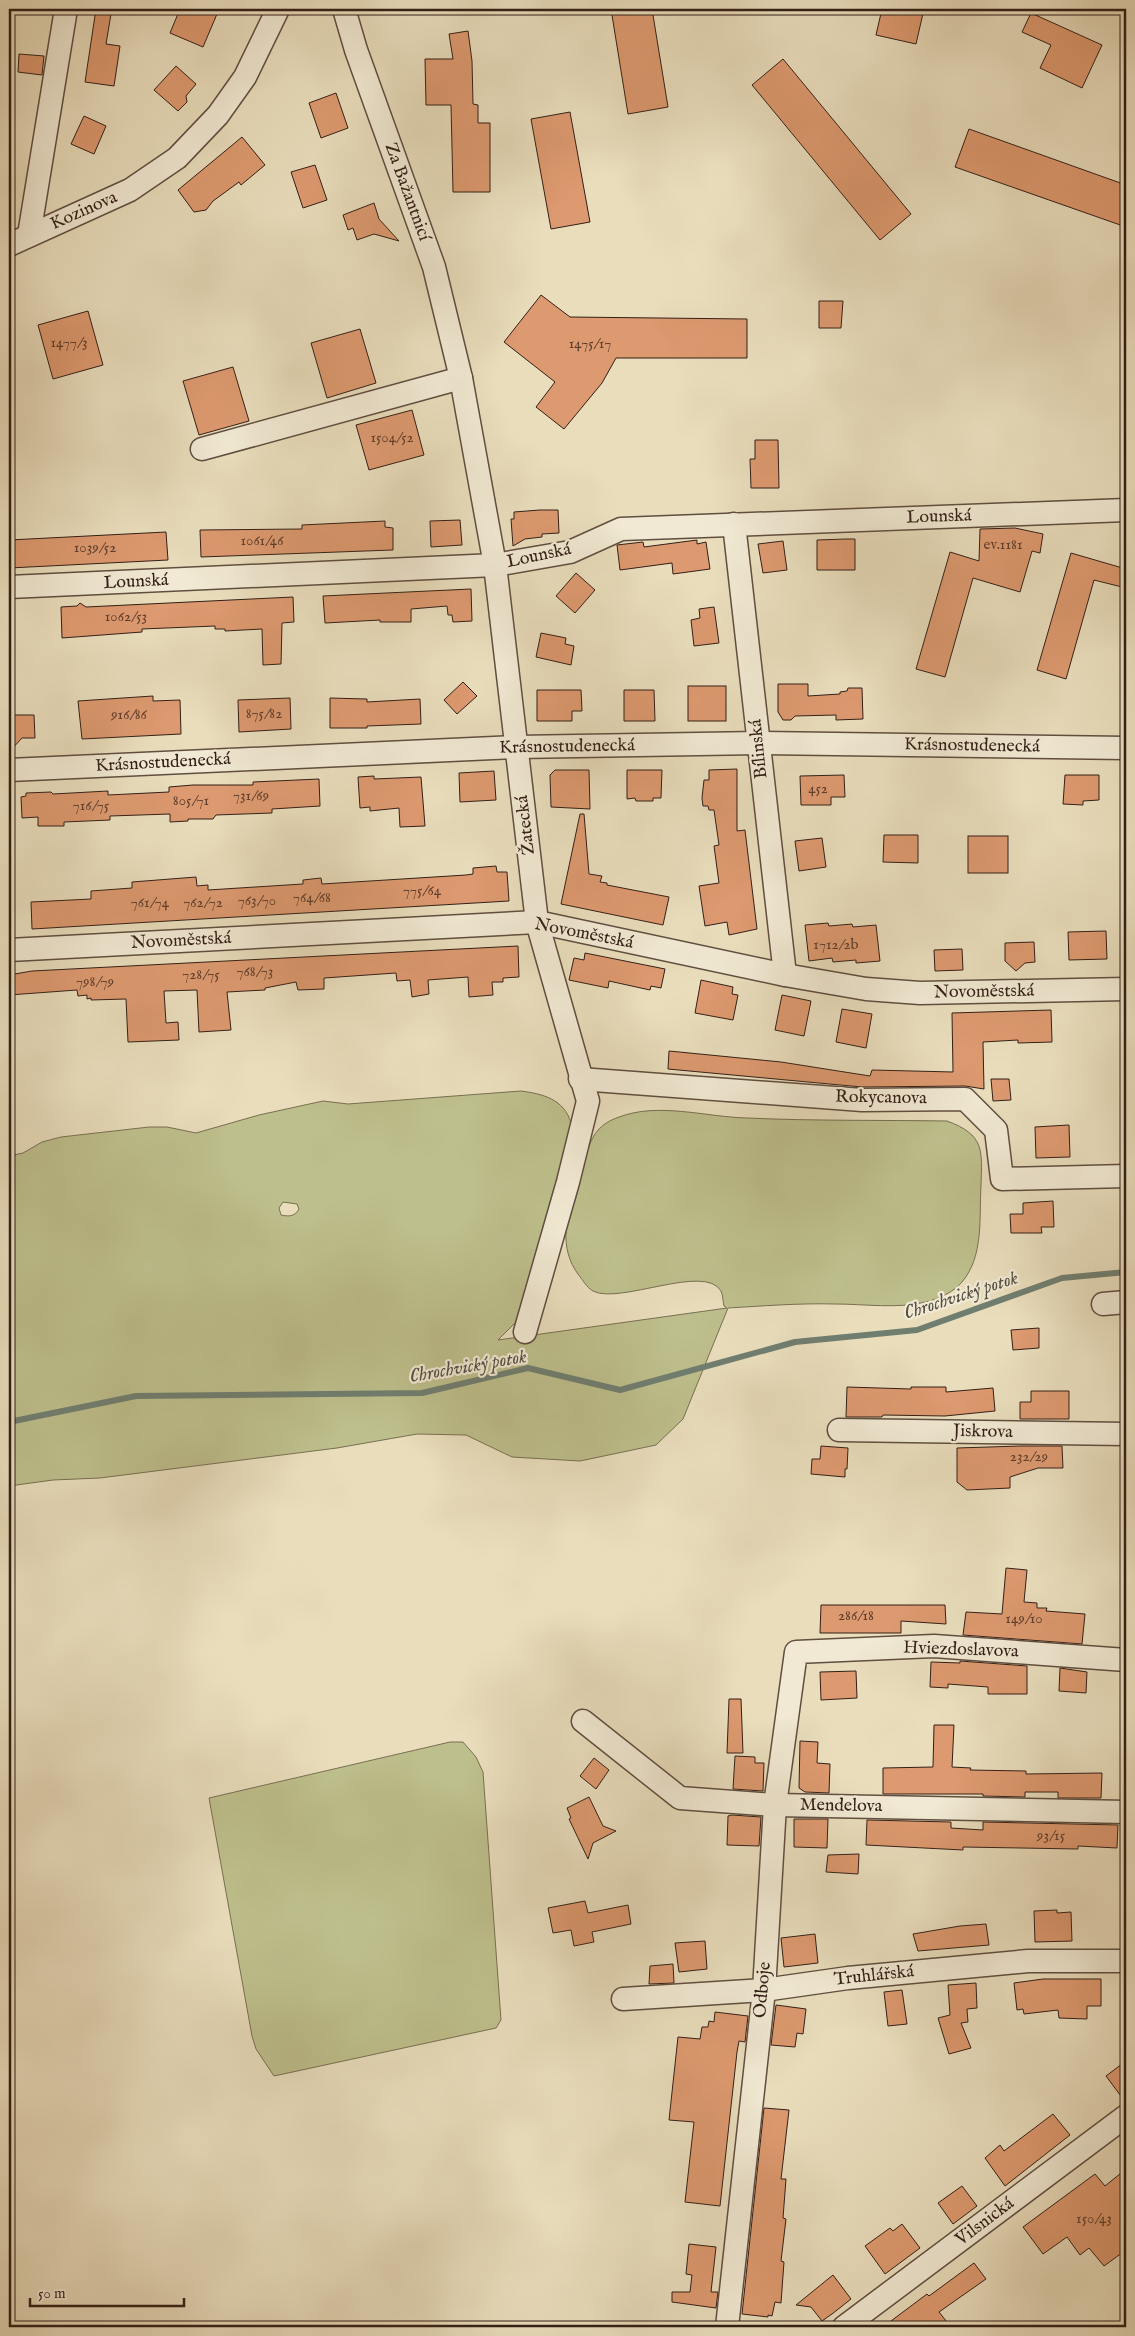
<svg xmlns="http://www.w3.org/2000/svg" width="1135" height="2336" font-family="'IM FELL English',serif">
<rect width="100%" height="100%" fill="#e9ddbc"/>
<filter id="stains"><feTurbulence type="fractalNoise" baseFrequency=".004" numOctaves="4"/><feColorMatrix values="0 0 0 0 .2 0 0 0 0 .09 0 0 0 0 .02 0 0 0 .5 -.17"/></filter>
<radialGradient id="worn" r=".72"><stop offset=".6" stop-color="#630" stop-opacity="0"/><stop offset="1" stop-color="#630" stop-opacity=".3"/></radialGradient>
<!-- green -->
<g fill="#bdbf8c" stroke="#786f52" fill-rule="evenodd">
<path d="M 521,1091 C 543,1094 564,1099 571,1123 L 555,1202 L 517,1321 L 498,1340 L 727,1308 L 724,1306 C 723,1302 723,1295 721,1291 C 705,1263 619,1305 593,1291 C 587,1288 582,1279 578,1274 C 569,1262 565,1247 566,1231 C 567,1206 579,1179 586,1155 C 592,1135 599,1124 619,1117 C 659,1102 705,1117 747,1118 C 813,1121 880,1120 947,1121 C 985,1135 982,1150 981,1186 C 979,1218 984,1256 962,1282 C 954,1292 938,1299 926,1302 C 897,1309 864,1304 835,1304 C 799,1303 763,1306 728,1308 L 683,1419 L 656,1445 L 580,1461 L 512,1457 L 466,1435 L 417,1434 L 337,1448 L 100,1478 L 53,1480 L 9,1486 L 9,1156 L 23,1153 L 42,1142 L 61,1137 L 149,1127 L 167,1127 L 196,1133 L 259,1115 L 323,1101 L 348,1104 ZM 283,1202 L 297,1204 L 299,1209 C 295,1216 290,1217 281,1215 L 279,1208 Z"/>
<path d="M 450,1742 L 463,1742 L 476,1757 L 483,1772 L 501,2020 L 496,2028 L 274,2076 L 256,2049 L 252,2036 L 209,1798 Z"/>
</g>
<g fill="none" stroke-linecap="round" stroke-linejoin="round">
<!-- stream -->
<path stroke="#707e70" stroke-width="6" d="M 9,1422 L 136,1396 L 422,1393 L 528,1368 L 620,1390 L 795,1342 L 917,1330 L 1062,1278 L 1126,1272"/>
</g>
<!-- building -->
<g fill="#dd996f" stroke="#331f17">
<path d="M 96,9 L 106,9 L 111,14 L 106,44 L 120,46 L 114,86 L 85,82 Z"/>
<path d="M 180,9 L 206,9 L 217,14 L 203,47 L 170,33 Z"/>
<path d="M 611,9 L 652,9 L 668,107 L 628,114 Z"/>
<path d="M 882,9 L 924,9 L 916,44 L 876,35 Z"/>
<path d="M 1031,13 L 1102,45 L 1082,88 L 1040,68 L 1051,45 L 1022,32 Z"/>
<path d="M 468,31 L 472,61 L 473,104 L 478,105 L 478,123 L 490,123 L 490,192 L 453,192 L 451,105 L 426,105 L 425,59 L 453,59 L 449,34 Z"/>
<path d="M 19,54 L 44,56 L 42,75 L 18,72 Z"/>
<path d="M 783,59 L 911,214 L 880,240 L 752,85 Z"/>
<path d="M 176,66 L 196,84 L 186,96 L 187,102 L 178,111 L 154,90 Z"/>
<path d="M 336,93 L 348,128 L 321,138 L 309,103 Z"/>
<path d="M 570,112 L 590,222 L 551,229 L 531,119 Z"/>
<path d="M 84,116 L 106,126 L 94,154 L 71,144 Z"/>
<path d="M 969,129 L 1126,185 L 1126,227 L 955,167 Z"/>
<path d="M 242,137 L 265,165 L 241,185 L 239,182 L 213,201 L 206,210 L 194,212 L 178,190 Z"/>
<path d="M 315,165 L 327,200 L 303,208 L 291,172 Z"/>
<path d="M 374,203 L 379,219 L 399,241 L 374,234 L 357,240 L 353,228 L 348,230 L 343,215 Z"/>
<path d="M 541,295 L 570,317 L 747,319 L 747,358 L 616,358 L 602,383 L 564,429 L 536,407 L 555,382 L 504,342 Z"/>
<path d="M 819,301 L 843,301 L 841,328 L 819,328 Z"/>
<path d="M 88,311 L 103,365 L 53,379 L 38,325 Z"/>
<path d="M 360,329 L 376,383 L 327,398 L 311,343 Z"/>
<path d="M 233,367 L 249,421 L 199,435 L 183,381 Z"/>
<path d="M 412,410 L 424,455 L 369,470 L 356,425 Z"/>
<path d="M 755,440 L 778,440 L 779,488 L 751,488 L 750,459 L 755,459 Z"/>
<path d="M 540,510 L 558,510 L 559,533 L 542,534 L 542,537 L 525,539 L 513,546 L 511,519 L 514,519 L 514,512 Z"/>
<path d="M 460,520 L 462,545 L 431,547 L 430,521 Z"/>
<path d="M 385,521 L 385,527 L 393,528 L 393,550 L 201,557 L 200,530 L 302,529 L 302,525 Z"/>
<path d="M 1015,528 L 1043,534 L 1040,553 L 1032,551 L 1020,592 L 973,578 L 945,677 L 916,669 L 950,552 L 979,561 L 980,529 Z"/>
<path d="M 166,532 L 168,560 L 9,568 L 9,540 Z"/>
<path d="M 846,539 L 855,539 L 855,570 L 817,570 L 817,540 Z"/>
<path d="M 697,540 L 697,544 L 706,542 L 710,569 L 673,574 L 672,563 L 620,570 L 617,545 L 643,542 L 644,547 Z"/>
<path d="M 783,541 L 787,570 L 763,573 L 758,544 Z"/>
<path d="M 1071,553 L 1126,569 L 1126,588 L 1094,580 L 1066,679 L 1037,670 Z"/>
<path d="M 576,573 L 595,590 L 575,613 L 556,596 Z"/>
<path d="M 471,589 L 472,621 L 453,622 L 452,615 L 448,615 L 447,606 L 411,609 L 411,622 L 380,622 L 380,620 L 325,623 L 323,596 Z"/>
<path d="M 293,597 L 294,622 L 282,623 L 281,664 L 263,665 L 262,629 L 225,631 L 225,629 L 215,629 L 215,626 L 142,629 L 142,632 L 62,638 L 61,607 L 77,606 L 80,603 L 86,607 Z"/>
<path d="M 714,607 L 719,643 L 694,646 L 691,620 L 700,618 L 699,609 Z"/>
<path d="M 541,633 L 566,638 L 565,644 L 574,646 L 571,665 L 536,657 Z"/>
<path d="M 463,682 L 477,696 L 457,714 L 444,700 Z"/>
<path d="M 778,684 L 808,684 L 808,696 L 840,694 L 840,692 L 847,691 L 848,688 L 862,688 L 863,719 L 836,720 L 836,715 L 795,716 L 791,720 L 783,720 L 778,712 Z"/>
<rect x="688" y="686" width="38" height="35"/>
<path d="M 537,690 L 581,690 L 582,711 L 572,711 L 572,721 L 537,721 Z"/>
<path d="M 624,690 L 654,690 L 655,721 L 624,721 Z"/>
<path d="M 153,696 L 153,701 L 180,700 L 181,734 L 82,739 L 78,701 Z"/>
<path d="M 290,698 L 291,729 L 239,732 L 238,700 Z"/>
<path d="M 330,698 L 367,699 L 367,702 L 420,699 L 421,724 L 367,726 L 367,728 L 330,728 Z"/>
<path d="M 9,715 L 34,715 L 35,738 L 22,738 L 9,752 Z"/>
<path d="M 737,769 L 737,831 L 745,830 L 757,929 L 729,935 L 727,922 L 705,926 L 699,886 L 719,883 L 714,846 L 719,845 L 714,810 L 709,810 L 708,806 L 703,806 L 702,798 L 704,780 L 709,780 L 709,770 Z"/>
<path d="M 555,770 L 589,770 L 590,809 L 551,807 L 550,775 Z"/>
<path d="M 627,770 L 662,770 L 661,798 L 653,798 L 653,801 L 636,801 L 635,798 L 627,799 Z"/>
<path d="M 494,771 L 496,800 L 460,802 L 459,773 Z"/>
<path d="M 844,775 L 845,797 L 831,797 L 831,805 L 801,805 L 800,776 Z"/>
<path d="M 1065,775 L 1099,775 L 1099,800 L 1083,801 L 1083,805 L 1063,804 Z"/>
<path d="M 374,776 L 374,779 L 421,777 L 425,826 L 400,827 L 399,808 L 370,811 L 370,807 L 360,808 L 358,777 Z"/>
<path d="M 319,779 L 320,806 L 272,809 L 272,813 L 216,815 L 213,819 L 188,819 L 188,821 L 170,822 L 170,814 L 110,816 L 110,820 L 64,822 L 64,826 L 38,826 L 38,817 L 22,818 L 21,797 L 26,796 L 26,793 L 51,792 L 53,794 L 108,791 L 108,795 L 169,792 L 169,787 L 193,785 L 253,785 L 253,782 Z"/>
<path d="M 580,814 L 584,814 L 589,874 L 602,876 L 600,882 L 607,883 L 607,885 L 669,897 L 663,925 L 561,904 Z"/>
<path d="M 884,835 L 918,835 L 918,863 L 883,862 Z"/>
<rect x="968" y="836" width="40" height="37"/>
<path d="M 822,838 L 826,867 L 799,871 L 795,841 Z"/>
<path d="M 496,866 L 497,872 L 507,872 L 509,901 L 32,929 L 31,902 L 91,899 L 91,891 L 132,888 L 132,882 L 196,877 L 197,886 L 208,885 L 208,890 L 303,884 L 303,880 L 321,878 L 322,884 L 466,875 L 473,874 L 473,868 Z"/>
<path d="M 828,923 L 829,926 L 852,924 L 853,927 L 876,925 L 880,961 L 856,963 L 856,960 L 833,962 L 832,958 L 809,961 L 805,925 Z"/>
<path d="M 1106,931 L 1107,959 L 1069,960 L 1068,932 Z"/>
<path d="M 1034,942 L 1035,962 L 1025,963 L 1016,971 L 1005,961 L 1005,943 Z"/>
<path d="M 518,946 L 519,977 L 503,978 L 503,982 L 492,982 L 493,995 L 469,997 L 468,977 L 428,980 L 429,994 L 412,997 L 410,980 L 397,981 L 396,973 L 324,978 L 324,989 L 298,990 L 296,982 L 265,988 L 265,990 L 227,992 L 231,1030 L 199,1032 L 197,990 L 164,991 L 166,1023 L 178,1022 L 179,1040 L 128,1042 L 126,999 L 91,1000 L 91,998 L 87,999 L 87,995 L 78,996 L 77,990 L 9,995 L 9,975 L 32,971 Z"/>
<path d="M 962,949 L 963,970 L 935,971 L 934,950 Z"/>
<path d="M 585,953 L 665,969 L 661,988 L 651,986 L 650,990 L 609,981 L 608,988 L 569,980 L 574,958 L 584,960 Z"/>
<path d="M 701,980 L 733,987 L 732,994 L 738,995 L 733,1020 L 695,1013 Z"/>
<path d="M 782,995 L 811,1001 L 804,1036 L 775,1030 Z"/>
<path d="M 842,1009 L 872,1014 L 866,1048 L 836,1042 Z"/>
<path d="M 1051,1010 L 1052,1042 L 1018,1043 L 1018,1040 L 983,1042 L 984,1089 L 965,1086 L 862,1087 L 668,1069 L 669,1051 L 781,1062 L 870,1076 L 872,1070 L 953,1072 L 952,1013 Z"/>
<path d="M 991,1079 L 1009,1079 L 1011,1100 L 993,1101 Z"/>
<path d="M 1069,1125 L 1070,1157 L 1036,1158 L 1035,1127 Z"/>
<path d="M 1053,1201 L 1054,1227 L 1041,1227 L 1042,1233 L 1011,1233 L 1010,1214 L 1023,1214 L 1023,1203 Z"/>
<path d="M 1039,1328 L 1039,1348 L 1013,1350 L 1011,1330 Z"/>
<path d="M 847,1387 L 911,1389 L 911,1387 L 946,1387 L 946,1392 L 993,1388 L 995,1411 L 945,1416 L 883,1415 L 882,1417 L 846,1417 Z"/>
<path d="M 1031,1391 L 1069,1391 L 1069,1419 L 1020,1419 L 1020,1402 L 1031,1402 Z"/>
<path d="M 821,1446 L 848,1448 L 847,1469 L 845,1469 L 845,1477 L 811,1474 L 812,1459 L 820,1459 Z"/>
<path d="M 1020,1446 L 1062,1446 L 1063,1468 L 1038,1468 L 1010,1477 L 1010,1488 L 967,1490 L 957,1482 L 957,1448 Z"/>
<path d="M 1006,1568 L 1027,1570 L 1024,1602 L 1037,1603 L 1037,1608 L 1047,1608 L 1046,1611 L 1085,1614 L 1082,1644 L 963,1635 L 966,1612 L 1002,1614 Z"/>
<path d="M 821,1605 L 945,1605 L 946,1624 L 901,1621 L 901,1633 L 820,1633 Z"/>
<path d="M 960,1661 L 1027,1666 L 1027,1694 L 988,1694 L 988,1687 L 948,1684 L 948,1688 L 930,1687 L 931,1662 L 960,1663 Z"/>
<path d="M 1060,1668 L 1087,1672 L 1086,1693 L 1059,1691 Z"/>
<path d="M 856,1671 L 857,1698 L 821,1700 L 820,1672 Z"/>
<path d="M 729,1699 L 741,1699 L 743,1753 L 727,1753 Z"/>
<path d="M 934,1725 L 954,1725 L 952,1767 L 971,1768 L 970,1770 L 1026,1771 L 1026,1774 L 1102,1773 L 1101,1798 L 1058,1798 L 1058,1792 L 1025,1792 L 1025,1797 L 983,1796 L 983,1794 L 883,1794 L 883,1768 L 933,1767 Z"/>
<path d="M 800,1741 L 818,1742 L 817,1763 L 830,1764 L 829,1793 L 805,1792 L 799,1788 Z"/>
<path d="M 735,1756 L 755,1757 L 755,1763 L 764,1763 L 763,1791 L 733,1789 Z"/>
<path d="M 594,1758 L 609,1770 L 596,1789 L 580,1776 Z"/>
<path d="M 589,1797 L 603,1826 L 616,1831 L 593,1843 L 588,1859 L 569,1819 L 571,1818 L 567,1808 Z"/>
<path d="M 732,1815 L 761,1817 L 759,1846 L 727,1845 L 728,1816 Z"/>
<path d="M 794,1819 L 828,1819 L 827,1848 L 794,1847 Z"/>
<path d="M 867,1820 L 951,1822 L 951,1828 L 983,1830 L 983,1822 L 1118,1825 L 1117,1848 L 1078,1846 L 1078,1849 L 963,1847 L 963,1850 L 866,1845 Z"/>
<path d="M 859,1854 L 858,1874 L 826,1872 L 828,1855 Z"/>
<path d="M 585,1901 L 588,1913 L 628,1905 L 631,1924 L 592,1932 L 594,1942 L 574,1946 L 571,1930 L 553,1933 L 548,1908 Z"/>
<path d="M 1057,1910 L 1057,1913 L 1071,1912 L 1072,1941 L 1035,1942 L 1034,1911 Z"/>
<path d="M 986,1924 L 989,1945 L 918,1951 L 913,1934 L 960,1926 Z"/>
<path d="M 815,1934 L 818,1963 L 784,1967 L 781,1938 Z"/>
<path d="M 705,1941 L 707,1969 L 679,1972 L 675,1943 Z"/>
<path d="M 673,1964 L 674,1983 L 649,1984 L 650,1966 Z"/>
<path d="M 1043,1979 L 1101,1979 L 1101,2006 L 1087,2006 L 1087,2019 L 1059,2018 L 1058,2010 L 1024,2014 L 1023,2009 L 1017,2010 L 1014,1983 Z"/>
<path d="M 976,1983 L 977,2008 L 967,2009 L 968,2022 L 961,2023 L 971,2048 L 949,2054 L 938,2018 L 950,2015 L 948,1985 Z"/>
<path d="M 902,1990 L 907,2024 L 888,2026 L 884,1992 Z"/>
<path d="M 776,2005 L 806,2009 L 803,2034 L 797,2033 L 795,2047 L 771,2045 Z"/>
<path d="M 715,2012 L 748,2016 L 745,2042 L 739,2041 L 737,2052 L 720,2206 L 685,2202 L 694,2122 L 669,2120 L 678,2037 L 700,2039 L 702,2027 L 708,2027 L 709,2021 L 714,2022 Z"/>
<path d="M 1126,2061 L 1126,2103 L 1106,2076 Z"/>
<path d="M 764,2108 L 789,2110 L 781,2179 L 786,2179 L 783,2218 L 786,2219 L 781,2261 L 784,2262 L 781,2303 L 775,2302 L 772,2316 L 768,2315 L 768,2317 L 742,2314 Z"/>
<path d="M 1053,2114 L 1070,2135 L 1005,2186 L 985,2158 L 1000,2145 L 1004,2151 Z"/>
<path d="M 1126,2169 L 1126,2250 L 1104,2266 L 1089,2248 L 1080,2255 L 1067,2237 L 1043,2254 L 1023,2227 L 1095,2174 L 1105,2186 Z"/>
<path d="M 962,2186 L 977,2206 L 953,2224 L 938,2203 Z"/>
<path d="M 902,2224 L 920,2248 L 885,2274 L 865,2246 L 890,2228 L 893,2231 Z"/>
<path d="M 689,2244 L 716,2247 L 711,2292 L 718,2292 L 716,2308 L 672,2302 L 672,2292 L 690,2292 L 692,2275 L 686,2274 Z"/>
<path d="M 974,2263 L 986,2279 L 939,2312 L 951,2327 L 883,2327 L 927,2294 L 929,2296 Z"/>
<path d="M 833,2275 L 851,2299 L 832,2314 L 822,2321 L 811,2307 L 796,2305 Z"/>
</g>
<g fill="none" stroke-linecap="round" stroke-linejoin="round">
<defs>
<g id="street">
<path d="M 344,9 L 356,50 L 434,267 L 461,378 L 495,565 L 537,922 L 588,1101 L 568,1182 L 525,1332"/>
<path d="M 29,235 L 66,9"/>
<path d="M 9,245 L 130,190 L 177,158 L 218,115 L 245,77 L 278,9"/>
<path d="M 202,449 L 461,378"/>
<path d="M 734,524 L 785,975"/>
<path d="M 9,587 L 495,565 L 570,552 L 621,529 L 1126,510"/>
<path d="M 9,770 L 517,747 L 759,743 L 1126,748"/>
<path d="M 9,950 L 537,922 L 785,975 L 866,989 L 920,993 L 1126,989"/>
<path d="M 580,1079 L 862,1100 L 965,1099 L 996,1130 L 1002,1179 L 1126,1176"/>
<path d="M 1103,1304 L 1126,1302"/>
<path d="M 839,1430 L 1126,1434"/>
<path d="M 583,1721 L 680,1798 L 775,1805 L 1126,1812"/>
<path d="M 623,1999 L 764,1990 L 848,1978 L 1028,1961 L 1126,1961"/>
<path d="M 727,2327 L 764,1990 L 775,1805 L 796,1652 L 934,1646 L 1126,1660"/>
<path d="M 844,2327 L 1126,2116"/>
</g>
</defs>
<!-- street casing -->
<use href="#street" stroke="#604e40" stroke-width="25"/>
<!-- street -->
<use href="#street" stroke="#f1e9d3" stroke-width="22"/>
</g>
<g text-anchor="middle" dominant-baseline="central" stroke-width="4.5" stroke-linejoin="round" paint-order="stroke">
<!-- number labels -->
<g font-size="15" fill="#5e3e2d">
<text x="69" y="342">1477/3</text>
<text x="590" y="343">1475/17</text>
<text x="392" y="437">1504/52</text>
<text x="262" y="540">1061/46</text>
<text x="1003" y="544">ev.1181</text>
<text x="95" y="547">1039/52</text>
<text x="126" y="616">1062/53</text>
<text x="264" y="713">875/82</text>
<text x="129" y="714">916/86</text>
<text x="818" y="788">452</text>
<text x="251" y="795">731/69</text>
<text x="191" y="800">805/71</text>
<text x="91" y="805">716/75</text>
<text x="422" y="890">775/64</text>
<text x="312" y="897">764/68</text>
<text x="257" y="900">763/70</text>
<text x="150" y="902">761/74</text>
<text x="203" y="902">762/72</text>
<text x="836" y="944">1712/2b</text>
<text x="255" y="971">768/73</text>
<text x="201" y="974">728/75</text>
<text x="95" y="981">798/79</text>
<text x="1029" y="1456">232/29</text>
<text x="856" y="1615">286/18</text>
<text x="1024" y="1618">149/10</text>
<text x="1051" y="1835">93/15</text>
<text x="1094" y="2218">150/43</text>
</g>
<!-- street labels -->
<g font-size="18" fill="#331f17" stroke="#f1e9d3">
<text transform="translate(407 192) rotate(70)">Za Bažantnicí</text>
<text transform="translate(84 211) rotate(-24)">Kozinova</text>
<text transform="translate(939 517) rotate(-2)">Lounská</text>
<text transform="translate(539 556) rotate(-12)">Lounská</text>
<text transform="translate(136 582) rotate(-3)">Lounská</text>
<text transform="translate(972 746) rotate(1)">Krásnostudenecká</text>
<text transform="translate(567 747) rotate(-1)">Krásnostudenecká</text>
<text transform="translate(759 749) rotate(-96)">Bílinská</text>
<text transform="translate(163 763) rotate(-3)">Krásnostudenecká</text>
<text transform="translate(526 825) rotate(-97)">Žatecká</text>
<text transform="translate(584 934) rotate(11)">Novoměstská</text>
<text transform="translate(181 941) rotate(-3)">Novoměstská</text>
<text transform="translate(984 992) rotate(-1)">Novoměstská</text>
<text transform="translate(881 1098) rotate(1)">Rokycanova</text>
<text transform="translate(983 1432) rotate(1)">Jiskrova</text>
<text transform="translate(961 1650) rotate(2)">Hviezdoslavova</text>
<text transform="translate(841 1806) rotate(1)">Mendelova</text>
<text transform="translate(874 1976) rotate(-6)">Truhlářská</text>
<text transform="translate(763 1990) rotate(-85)">Odboje</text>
<text transform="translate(985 2222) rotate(-37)">Vilsnická</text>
</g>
<!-- water labels -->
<g font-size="19" font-style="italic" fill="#524e43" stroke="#f1e9d3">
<text transform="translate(961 1296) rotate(-18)">Chrochvický potok</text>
<text transform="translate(468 1367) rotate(-10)">Chrochvický potok</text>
</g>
</g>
<!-- margin -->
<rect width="1135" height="2336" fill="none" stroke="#e9ddbc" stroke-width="30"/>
<rect x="10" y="10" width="1115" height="2316" fill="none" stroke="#331f17" stroke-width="2.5"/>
<rect x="15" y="15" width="1105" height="2306" fill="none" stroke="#331f17"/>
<!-- scale -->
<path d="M30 2298v8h154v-8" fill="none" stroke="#331f17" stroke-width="2.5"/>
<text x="38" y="2298" font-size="15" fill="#331f17" stroke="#f1e9d3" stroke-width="4" paint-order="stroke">50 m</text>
<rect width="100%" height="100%" filter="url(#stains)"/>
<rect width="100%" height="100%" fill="url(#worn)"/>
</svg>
